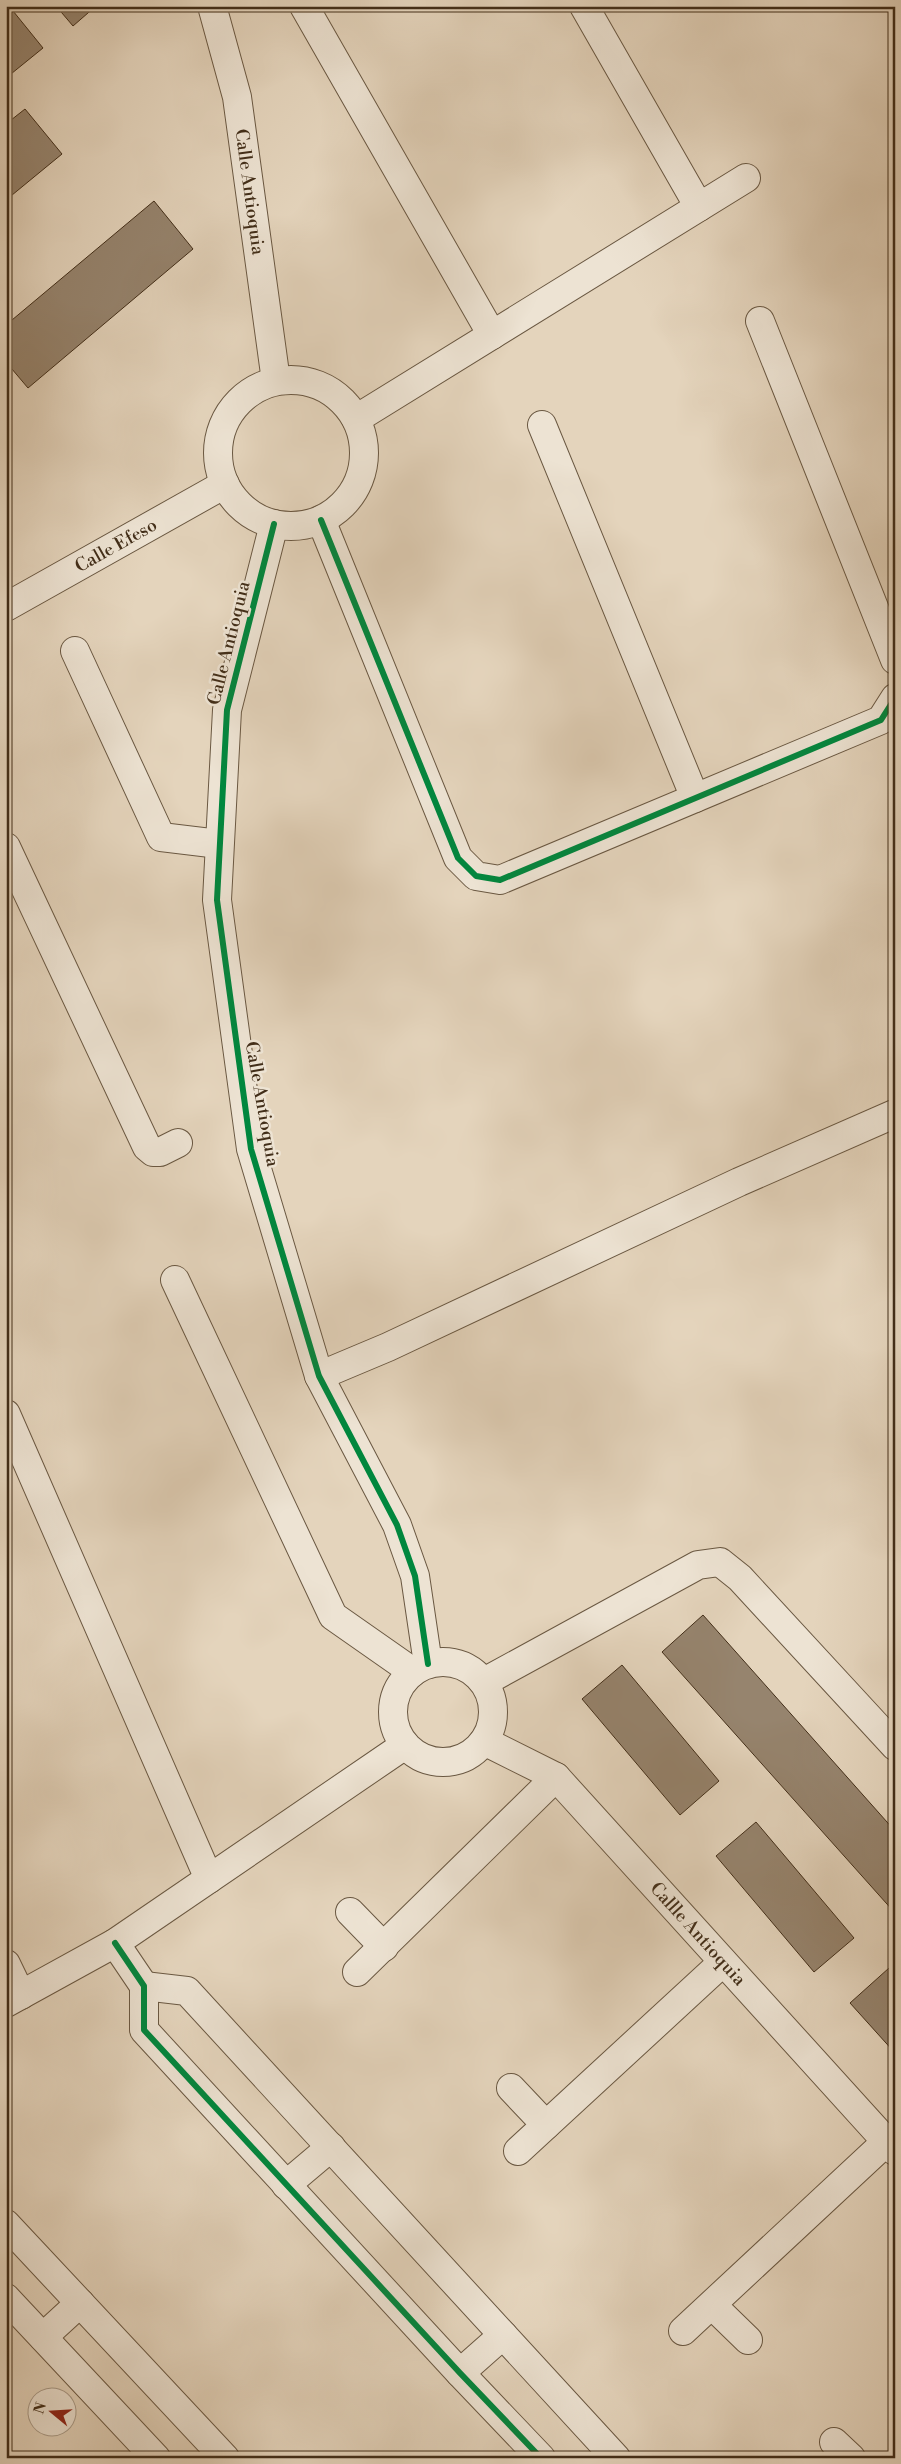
<svg xmlns="http://www.w3.org/2000/svg" width="901" height="2464" font-family="'Libre Bodoni',serif">
<rect width="100%" height="100%" fill="#e4d4bc"/>
<filter id="stains"><feTurbulence type="fractalNoise" baseFrequency=".004" numOctaves="4"/><feColorMatrix values="0 0 0 0 .2 0 0 0 0 .09 0 0 0 0 .02 0 0 0 .5 -.17"/></filter>
<radialGradient id="worn" r=".72"><stop offset=".6" stop-color="#630" stop-opacity="0"/><stop offset="1" stop-color="#630" stop-opacity=".3"/></radialGradient>
<!-- building -->
<g fill="#96846e" stroke="#422e19">
<path d="M 6,6 L 9,6 L 43,48 L 6,78 Z"/>
<path d="M 56,6 L 96,6 L 73,26 Z"/>
<path d="M 25,109 L 62,154 L 6,200 L 6,124 Z"/>
<path d="M 154,201 L 193,249 L 28,388 L 6,362 L 6,325 Z"/>
<path d="M 703,1615 L 895,1831 L 895,1913 L 662,1652 Z"/>
<path d="M 622,1665 L 719,1781 L 680,1815 L 582,1699 Z"/>
<path d="M 756,1822 L 854,1938 L 814,1972 L 716,1856 Z"/>
<path d="M 889,1968 L 895,1975 L 895,2053 L 850,2003 Z"/>
</g>
<g fill="none" stroke-linecap="round" stroke-linejoin="round">
<defs>
<g id="minor">
<path id="s1" d="M 212,6 L 237,97 L 276,381"/>
<path d="M 304,6 L 492,335"/>
<path d="M 584,6 L 699,207"/>
<path d="M 760,321 L 895,660"/>
<circle cx="291" cy="453" r="73"/>
<path d="M 356,419 L 746,178"/>
<path d="M 542,425 L 695,798"/>
<path d="M 321,520 L 458,858 L 476,876 L 500,880 L 881,720 L 895,698"/>
<path d="M 274,524 L 227,710 L 217,900 L 251,1149 L 319,1376 L 397,1525 L 415,1576 L 428,1664"/>
<path id="s2" d="M 6,607 L 225,484"/>
<path d="M 75,651 L 161,837 L 219,844"/>
<path d="M 6,847 L 147,1147 L 153,1152 L 160,1152 L 178,1143"/>
<path d="M 175,1280 L 333,1616 L 413,1672"/>
<path d="M 319,1376 L 388,1347 L 739,1182 L 894,1114"/>
<path d="M 6,1414 L 209,1879"/>
<circle cx="443" cy="1712" r="50"/>
<path d="M 484,1682 L 698,1565 L 720,1562 L 740,1578 L 895,1746"/>
<path id="s3" d="M 484,1741 L 556,1777 L 895,2151"/>
<path d="M 350,1912 L 384,1947"/>
<path d="M 115,1943 L 144,1986 L 144,2030 L 460,2373 L 541,2458"/>
<path d="M 6,1964 L 21,1995"/>
<path d="M 357,1972 L 556,1777"/>
<path d="M 144,1986 L 187,1991 L 616,2458"/>
<path d="M 6,2003 L 115,1943 L 405,1745"/>
<path d="M 511,2088 L 546,2125"/>
<path d="M 518,2151 L 723,1962"/>
<path d="M 286,2185 L 331,2147"/>
<path d="M 6,2224 L 225,2458"/>
<path d="M 6,2298 L 156,2458"/>
<path d="M 712,2305 L 748,2340"/>
<path d="M 683,2331 L 886,2142"/>
<path d="M 43,2337 L 80,2303"/>
<path d="M 460,2373 L 503,2335"/>
<path d="M 834,2442 L 851,2458"/>
</g>
</defs>
<!-- minor casing -->
<use href="#minor" stroke="#6a5842" stroke-width="30"/>
<!-- minor -->
<use href="#minor" stroke="#ede3d3" stroke-width="28"/>
<defs>
<g id="cycleway">
<path d="M 321,520 L 458,858 L 476,876 L 500,880 L 881,720 L 895,698"/>
<path d="M 274,524 L 227,710 L 217,900 L 251,1149 L 319,1376 L 397,1525 L 415,1576 L 428,1664"/>
<path d="M 115,1943 L 144,1986 L 144,2030 L 460,2373 L 541,2458"/>
</g>
</defs>
<!-- cycleway casing -->
<use href="#cycleway" stroke="#ede3d3" stroke-width="9"/>
<!-- cycleway -->
<use href="#cycleway" stroke="#00873e" stroke-width="6"/>
</g>
<g text-anchor="middle" dominant-baseline="central" stroke-width="5" stroke-linejoin="round" paint-order="stroke">
<!-- street labels -->
<g font-size="18" fill="#422e19" stroke="#ede3d3">
<text stroke="none"><textPath href="#s1" startOffset="190">Calle Antioquia</textPath></text>
<text stroke="none"><textPath href="#s2" startOffset="126">Calle Efeso</textPath></text>
<text transform="translate(229 643) rotate(-76)">Calle Antioquia</text>
<text transform="translate(262 1104) rotate(80)">Calle Antioquia</text>
<text stroke="none"><textPath href="#s3" startOffset="292">Callle Antioquia</textPath></text>
</g>
</g>
<!-- margin -->
<rect width="901" height="2464" fill="none" stroke="#e4d4bc" stroke-width="25"/>
<rect x="8" y="8" width="886" height="2449" fill="none" stroke="#422e19" stroke-width="2.5"/>
<rect x="12" y="12" width="876" height="2439" fill="none" stroke="#422e19"/>
<!-- north arrow -->
<g transform="translate(52 2412) rotate(288)"><circle r="24" fill="#ede3d3" stroke="#a99b89"/>
<path d="M0-4L9 19L0 12L-9 19Z" fill="#8f2418"/>
<text y="-8" font-size="14" font-weight="bold" text-anchor="middle" fill="#422e19">N</text>
</g>
<rect width="100%" height="100%" filter="url(#stains)"/>
<rect width="100%" height="100%" fill="url(#worn)"/>
</svg>
